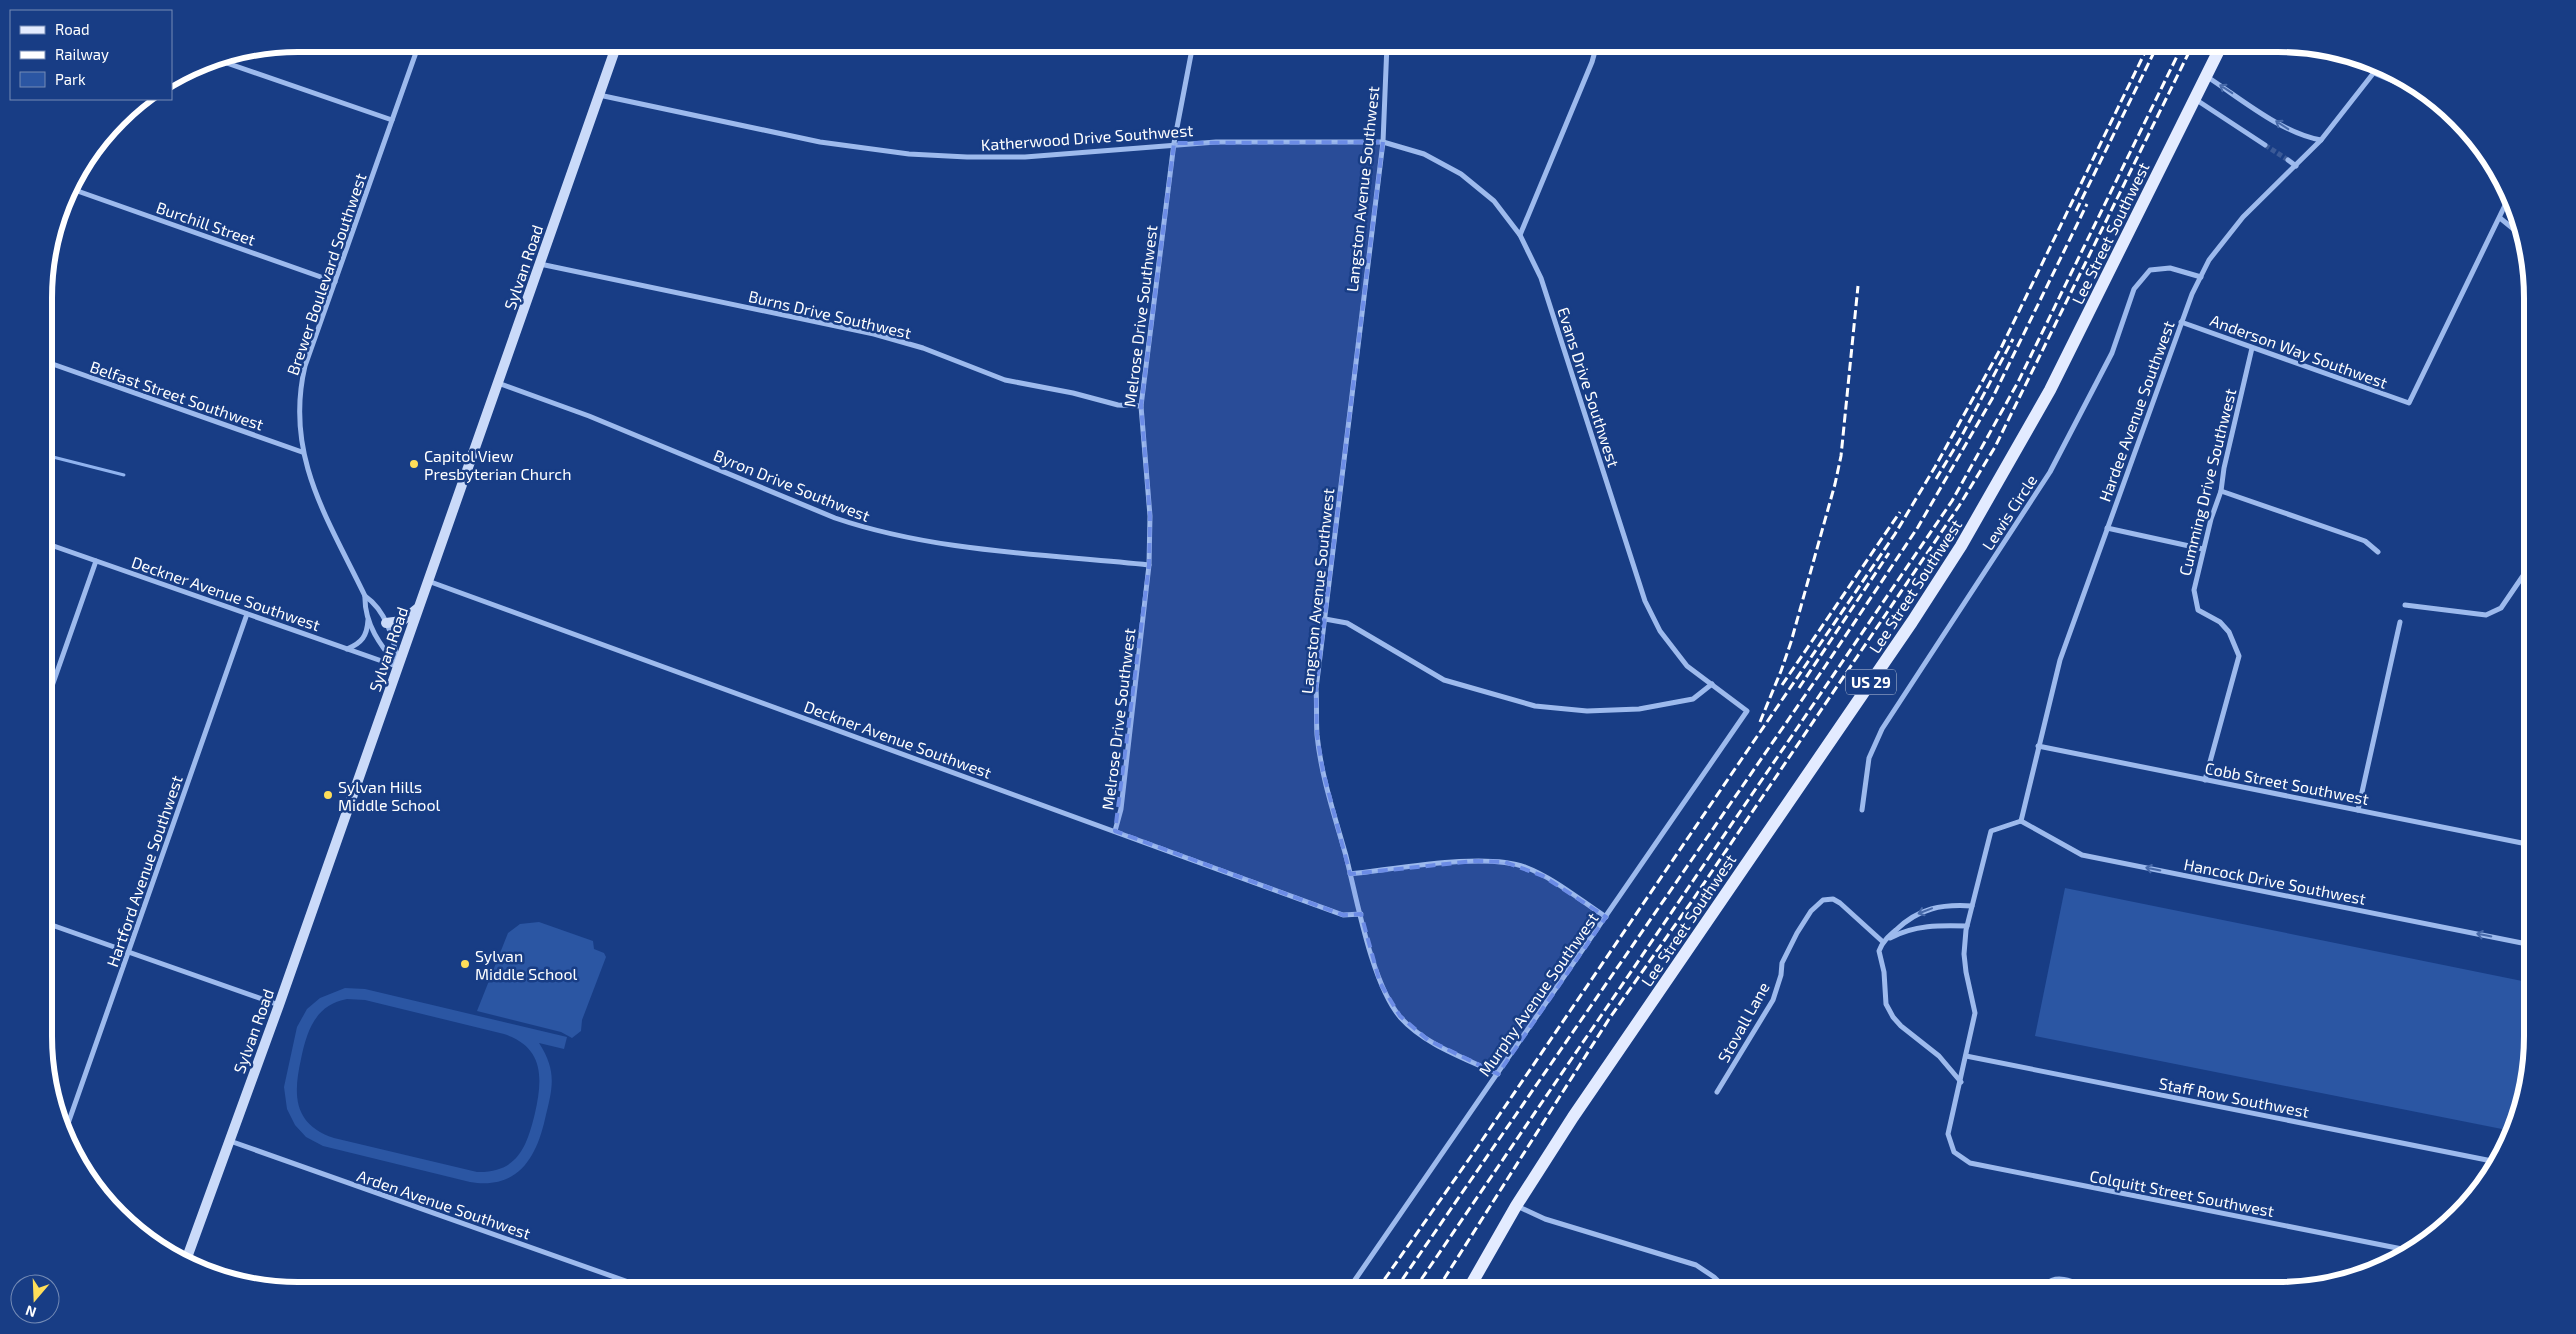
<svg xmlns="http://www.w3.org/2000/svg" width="2576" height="1334" font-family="'Exo 2',sans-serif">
<rect width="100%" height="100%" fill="#183d85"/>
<!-- green -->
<g fill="#2b56a3" fill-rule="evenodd">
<path d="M 2065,888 L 2532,983 C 2532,1035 2531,1083 2512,1131 L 2035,1036 Z"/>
<path d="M 539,922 L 593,941 L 594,949 L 604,953 L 606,957 L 582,1020 L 581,1031 L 572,1038 L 561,1032 L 477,1011 L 508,933 L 520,924 Z"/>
<path d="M 345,988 L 365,989 L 567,1037 L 564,1049 L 539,1043 C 557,1071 553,1087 545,1119 C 536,1159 517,1190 470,1182 L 323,1146 L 306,1137 L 295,1125 L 287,1109 L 284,1087 L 297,1027 L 307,1009 L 320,998 ZM 347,999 L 365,1000 L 504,1034 C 544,1047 543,1078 535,1113 C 527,1146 518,1173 477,1172 L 334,1138 C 293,1124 293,1095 301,1059 C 307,1031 315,1005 347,999 Z"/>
</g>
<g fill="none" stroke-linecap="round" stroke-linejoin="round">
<!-- stream -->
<path stroke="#90b3ef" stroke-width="3" d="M 45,455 L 124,475"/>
<!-- street-tunnel -->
<path stroke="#3b5a97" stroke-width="5" stroke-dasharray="5 2.5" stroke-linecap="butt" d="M 2265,145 L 2288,160"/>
<!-- street -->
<g stroke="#9dbaed" stroke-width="5">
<path d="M 1387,44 L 1383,142 L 1316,689 C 1317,704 1316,720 1317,735 C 1321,776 1335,817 1346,856 C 1357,900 1372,984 1400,1017 C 1425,1045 1465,1058 1498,1074"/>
<path d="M 218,60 L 392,120"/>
<path d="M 2374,73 L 2431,97"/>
<path d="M 2206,76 C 2240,98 2281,133 2321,140"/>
<path d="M 599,95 L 820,142 L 909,154 L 967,157 L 1025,157 L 1216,142 L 1383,142 L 1424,154 L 1461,174 L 1494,201 L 1520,235"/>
<path d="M 2195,99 L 2265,145"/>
<path d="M 2288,160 L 2296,166"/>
<path d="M 69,188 L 335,282"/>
<path d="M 2500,218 L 2522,236"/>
<path d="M 540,264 L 874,334 L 923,348 L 1005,380 L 1073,393 L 1118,405 L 1141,406"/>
<path d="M 2181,322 L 2409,403 L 2510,195"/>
<path d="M 44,361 L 302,452"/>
<path d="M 498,383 L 589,416 L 835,518 C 935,552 1044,554 1149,565"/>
<path d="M 2221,491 L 2351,536 L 2365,541 L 2378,552"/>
<path d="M 2107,528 L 2203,549"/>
<path d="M 45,543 L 396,666"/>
<path d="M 428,581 L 1343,915 L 1361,914"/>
<path d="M 365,596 C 385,610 394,637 397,661"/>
<path d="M 2405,605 L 2486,615 L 2501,608 L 2531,564"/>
<path d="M 1325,619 L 1347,623 L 1444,680 L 1535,706 L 1587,711 L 1639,709 L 1693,699 L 1712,684"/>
<path d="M 347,649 C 362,643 367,636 368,620"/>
<path d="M 398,667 C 381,646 364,624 365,596 C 328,519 284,455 305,366 L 419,44"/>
<path d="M 45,706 L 96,561"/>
<path d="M 2038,746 L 2532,845"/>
<path d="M 2205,780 L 2239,656 L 2229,632 L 2220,622 L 2198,610 L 2194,590 L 2211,519 L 2221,491 L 2224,468 L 2252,348"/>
<path d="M 1862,810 L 1869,758 L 1882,729 L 2050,472 L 2112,353 L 2134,289 L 2150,270 L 2170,268 L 2201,277"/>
<path d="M 2358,810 L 2400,622"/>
<path d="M 2021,821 L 2060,660 L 2192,294 L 2209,260 L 2243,217 L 2321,140 L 2379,66"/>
<path d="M 2021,821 L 1991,831 L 1966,930 L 1964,954 L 1966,972 L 1975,1013 L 1948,1134 L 1954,1152 L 1970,1163 L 2412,1251"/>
<path d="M 2021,821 L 2082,855 L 2532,945"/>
<path d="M 1115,831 L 1121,809 L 1149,565 L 1150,516 L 1141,406 L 1174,143 L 1193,44"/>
<path d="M 1350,874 C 1397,869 1483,852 1525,867 C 1554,878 1580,900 1606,917"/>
<path d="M 46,923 L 279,1005"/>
<path d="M 1890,938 C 1914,925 1940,925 1967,926"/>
<path d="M 1966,1056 L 2497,1162"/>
<path d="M 1961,1082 L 1939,1056 L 1901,1026 L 1893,1017 L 1886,1004 L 1884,972 L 1879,951 C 1882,942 1889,936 1896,930 C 1919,908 1942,904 1972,906"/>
<path d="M 1717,1092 L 1773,1000 L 1781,975 L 1782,963 L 1797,933 L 1811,911 L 1823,900 L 1833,899 L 1840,903 L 1883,942"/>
<path d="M 64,1135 L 247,614"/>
<path d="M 230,1141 L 651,1290"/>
<path d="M 1517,1206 L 1545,1219 L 1696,1265 L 1714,1277 L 1727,1290"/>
<path d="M 1348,1290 L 1747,711 L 1687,666 L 1660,631 L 1645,601 L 1541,278 L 1520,235 L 1592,62 L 1597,44"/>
<path d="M 2045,1290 L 2046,1284 C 2059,1272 2079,1285 2094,1290"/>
</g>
<!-- secondary -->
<g stroke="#cadaf9" stroke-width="10">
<path d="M 386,623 L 402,621 L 417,609"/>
<path d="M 185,1263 L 279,1005 L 617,44"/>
</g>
<!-- primary -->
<path stroke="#e3ebff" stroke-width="12" d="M 1468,1290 L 1516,1206 L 1573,1117 L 1912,622 L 1961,546 L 2050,390 L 2222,44"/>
<!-- rail -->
<g stroke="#fff" stroke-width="3" stroke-dasharray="9 4" stroke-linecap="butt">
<path d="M 2076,211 L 2158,44"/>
<path d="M 1936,479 L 1959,441 L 2013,339"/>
<path d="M 1782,685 L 1900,512"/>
<path d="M 1799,688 L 1889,553"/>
<path d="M 1760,722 L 1781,671 L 1791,642 L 1835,484 L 1841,456 L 1858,286"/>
<path d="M 1377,1290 L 1474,1152 L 1895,534 L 1935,467 L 2002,346 L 2149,44"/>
<path d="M 1395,1290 L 1826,665 L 1918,527 L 1992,399 L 2087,204"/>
<path d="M 1414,1290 L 1952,501 L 2018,382 L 2183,44"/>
<path d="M 1437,1290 L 1609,1019 L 1692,901 L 1959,506 L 1995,447 L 2193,44"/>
</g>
</g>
<!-- one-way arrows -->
<defs><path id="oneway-shaft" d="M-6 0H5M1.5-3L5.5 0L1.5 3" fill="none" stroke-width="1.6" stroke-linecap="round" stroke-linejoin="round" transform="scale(1.25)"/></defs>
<g stroke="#4769a9">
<use href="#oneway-shaft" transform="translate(2226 89) rotate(-147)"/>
<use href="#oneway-shaft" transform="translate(2282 125) rotate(-147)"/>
<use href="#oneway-shaft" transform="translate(2153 869) rotate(-169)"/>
<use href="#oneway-shaft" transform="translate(1925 911) rotate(159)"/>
<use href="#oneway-shaft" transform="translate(2484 935) rotate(-169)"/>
</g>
<!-- marked area -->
<path fill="#6c8ce6" fill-opacity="0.2" stroke="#6c8ce6" stroke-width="4" stroke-dasharray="10 6" stroke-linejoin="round" d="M 1383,142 L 1316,689 L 1317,735 L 1323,771 L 1350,874 L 1475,861 L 1505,862 L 1543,876 L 1606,917 L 1498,1074 L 1428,1040 L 1400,1016 L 1380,983 L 1361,914 L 1343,915 L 1115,831 L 1149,565 L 1150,516 L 1141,406 L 1174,143 Z"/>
<!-- markers -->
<g fill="#ffde59" stroke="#183d85" stroke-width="2">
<circle cx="414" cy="464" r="5"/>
<circle cx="328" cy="795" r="5"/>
<circle cx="465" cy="964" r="5"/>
</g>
<g text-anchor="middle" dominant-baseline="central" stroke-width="5" stroke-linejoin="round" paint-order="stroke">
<!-- shield labels -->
<rect fill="#183d85" stroke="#bac5da" stroke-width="1" x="1846" y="669.5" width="50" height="25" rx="4"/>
<g font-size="15" font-weight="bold" fill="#fff">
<text x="1871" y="682">US 29</text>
</g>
<!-- street labels -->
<g font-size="16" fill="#fff" stroke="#183d85">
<text transform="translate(1087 137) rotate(-4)">Katherwood Drive Southwest</text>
<text transform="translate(1362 189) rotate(-84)">Langston Avenue Southwest</text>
<text transform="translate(206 223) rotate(19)">Burchill Street</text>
<text transform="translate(2110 233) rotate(-64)">Lee Street Southwest</text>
<text transform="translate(523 267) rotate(-71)">Sylvan Road</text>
<text transform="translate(326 274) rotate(-71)">Brewer Boulevard Southwest</text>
<text transform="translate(830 314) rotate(13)">Burns Drive Southwest</text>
<text transform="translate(1140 316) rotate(-83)">Melrose Drive Southwest</text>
<text transform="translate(2299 351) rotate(20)">Anderson Way Southwest</text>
<text transform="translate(1589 387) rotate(72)">Evans Drive Southwest</text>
<text transform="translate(177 395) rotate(19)">Belfast Street Southwest</text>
<text transform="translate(2136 411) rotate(-70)">Hardee Avenue Southwest</text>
<text transform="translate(2207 482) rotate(-76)">Cumming Drive Southwest</text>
<text transform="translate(792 485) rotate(22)">Byron Drive Southwest</text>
<text transform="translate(2009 512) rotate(-57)">Lewis Circle</text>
<text transform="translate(1915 586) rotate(-57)">Lee Street Southwest</text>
<text transform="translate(1317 591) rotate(-84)">Langston Avenue Southwest</text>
<text transform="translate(226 593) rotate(19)">Deckner Avenue Southwest</text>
<text transform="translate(388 649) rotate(-71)">Sylvan Road</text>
<text transform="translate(1118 719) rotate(-83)">Melrose Drive Southwest</text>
<text transform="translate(898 739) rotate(20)">Deckner Avenue Southwest</text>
<text transform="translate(2287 783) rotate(11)">Cobb Street Southwest</text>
<text transform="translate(144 871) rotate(-71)">Hartford Avenue Southwest</text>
<text transform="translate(2275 881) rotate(11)">Hancock Drive Southwest</text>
<text transform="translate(1688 920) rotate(-56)">Lee Street Southwest</text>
<text transform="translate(1538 994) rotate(-55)">Murphy Avenue Southwest</text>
<text transform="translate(1743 1022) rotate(-61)">Stovall Lane</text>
<text transform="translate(253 1031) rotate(-70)">Sylvan Road</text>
<text transform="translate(2234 1097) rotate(11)">Staff Row Southwest</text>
<text transform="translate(2182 1193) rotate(11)">Colquitt Street Southwest</text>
<text transform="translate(444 1204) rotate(19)">Arden Avenue Southwest</text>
</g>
<!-- poi labels -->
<g font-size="16" fill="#fff" stroke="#183d85" text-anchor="start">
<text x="424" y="455">Capitol View<tspan x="424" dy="18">Presbyterian Church</tspan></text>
<text x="338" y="786">Sylvan Hills<tspan x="338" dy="18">Middle School</tspan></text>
<text x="475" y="955">Sylvan<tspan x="475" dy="18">Middle School</tspan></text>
</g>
</g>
<!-- crop -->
<path d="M0 0H2576V1334H0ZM298 52H2278A246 246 0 0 1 2524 298V1036A246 246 0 0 1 2278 1282H298A246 246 0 0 1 52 1036V298A246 246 0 0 1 298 52Z" fill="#183d85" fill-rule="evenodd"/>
<path fill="none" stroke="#fff" stroke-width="6" d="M298 52H2278A246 246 0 0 1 2524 298V1036A246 246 0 0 1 2278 1282H298A246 246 0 0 1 52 1036V298A246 246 0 0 1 298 52Z"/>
<!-- legend -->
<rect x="10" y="10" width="162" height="90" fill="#183d85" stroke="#748bb6"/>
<rect x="20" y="26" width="25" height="8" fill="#e3ebff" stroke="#748bb6"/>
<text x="55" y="35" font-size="15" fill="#ffffff">Road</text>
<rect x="20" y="51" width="25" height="8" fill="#ffffff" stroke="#748bb6"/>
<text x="55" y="60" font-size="15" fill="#ffffff">Railway</text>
<rect x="20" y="72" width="25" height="15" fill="#2b56a3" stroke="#748bb6"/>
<text x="55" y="85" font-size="15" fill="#ffffff">Park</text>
<!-- north arrow -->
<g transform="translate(35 1299) rotate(199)"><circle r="24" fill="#183d85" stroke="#748bb6"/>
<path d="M0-4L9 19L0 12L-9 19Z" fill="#ffde59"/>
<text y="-8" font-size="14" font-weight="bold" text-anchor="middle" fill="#ffffff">N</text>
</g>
</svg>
